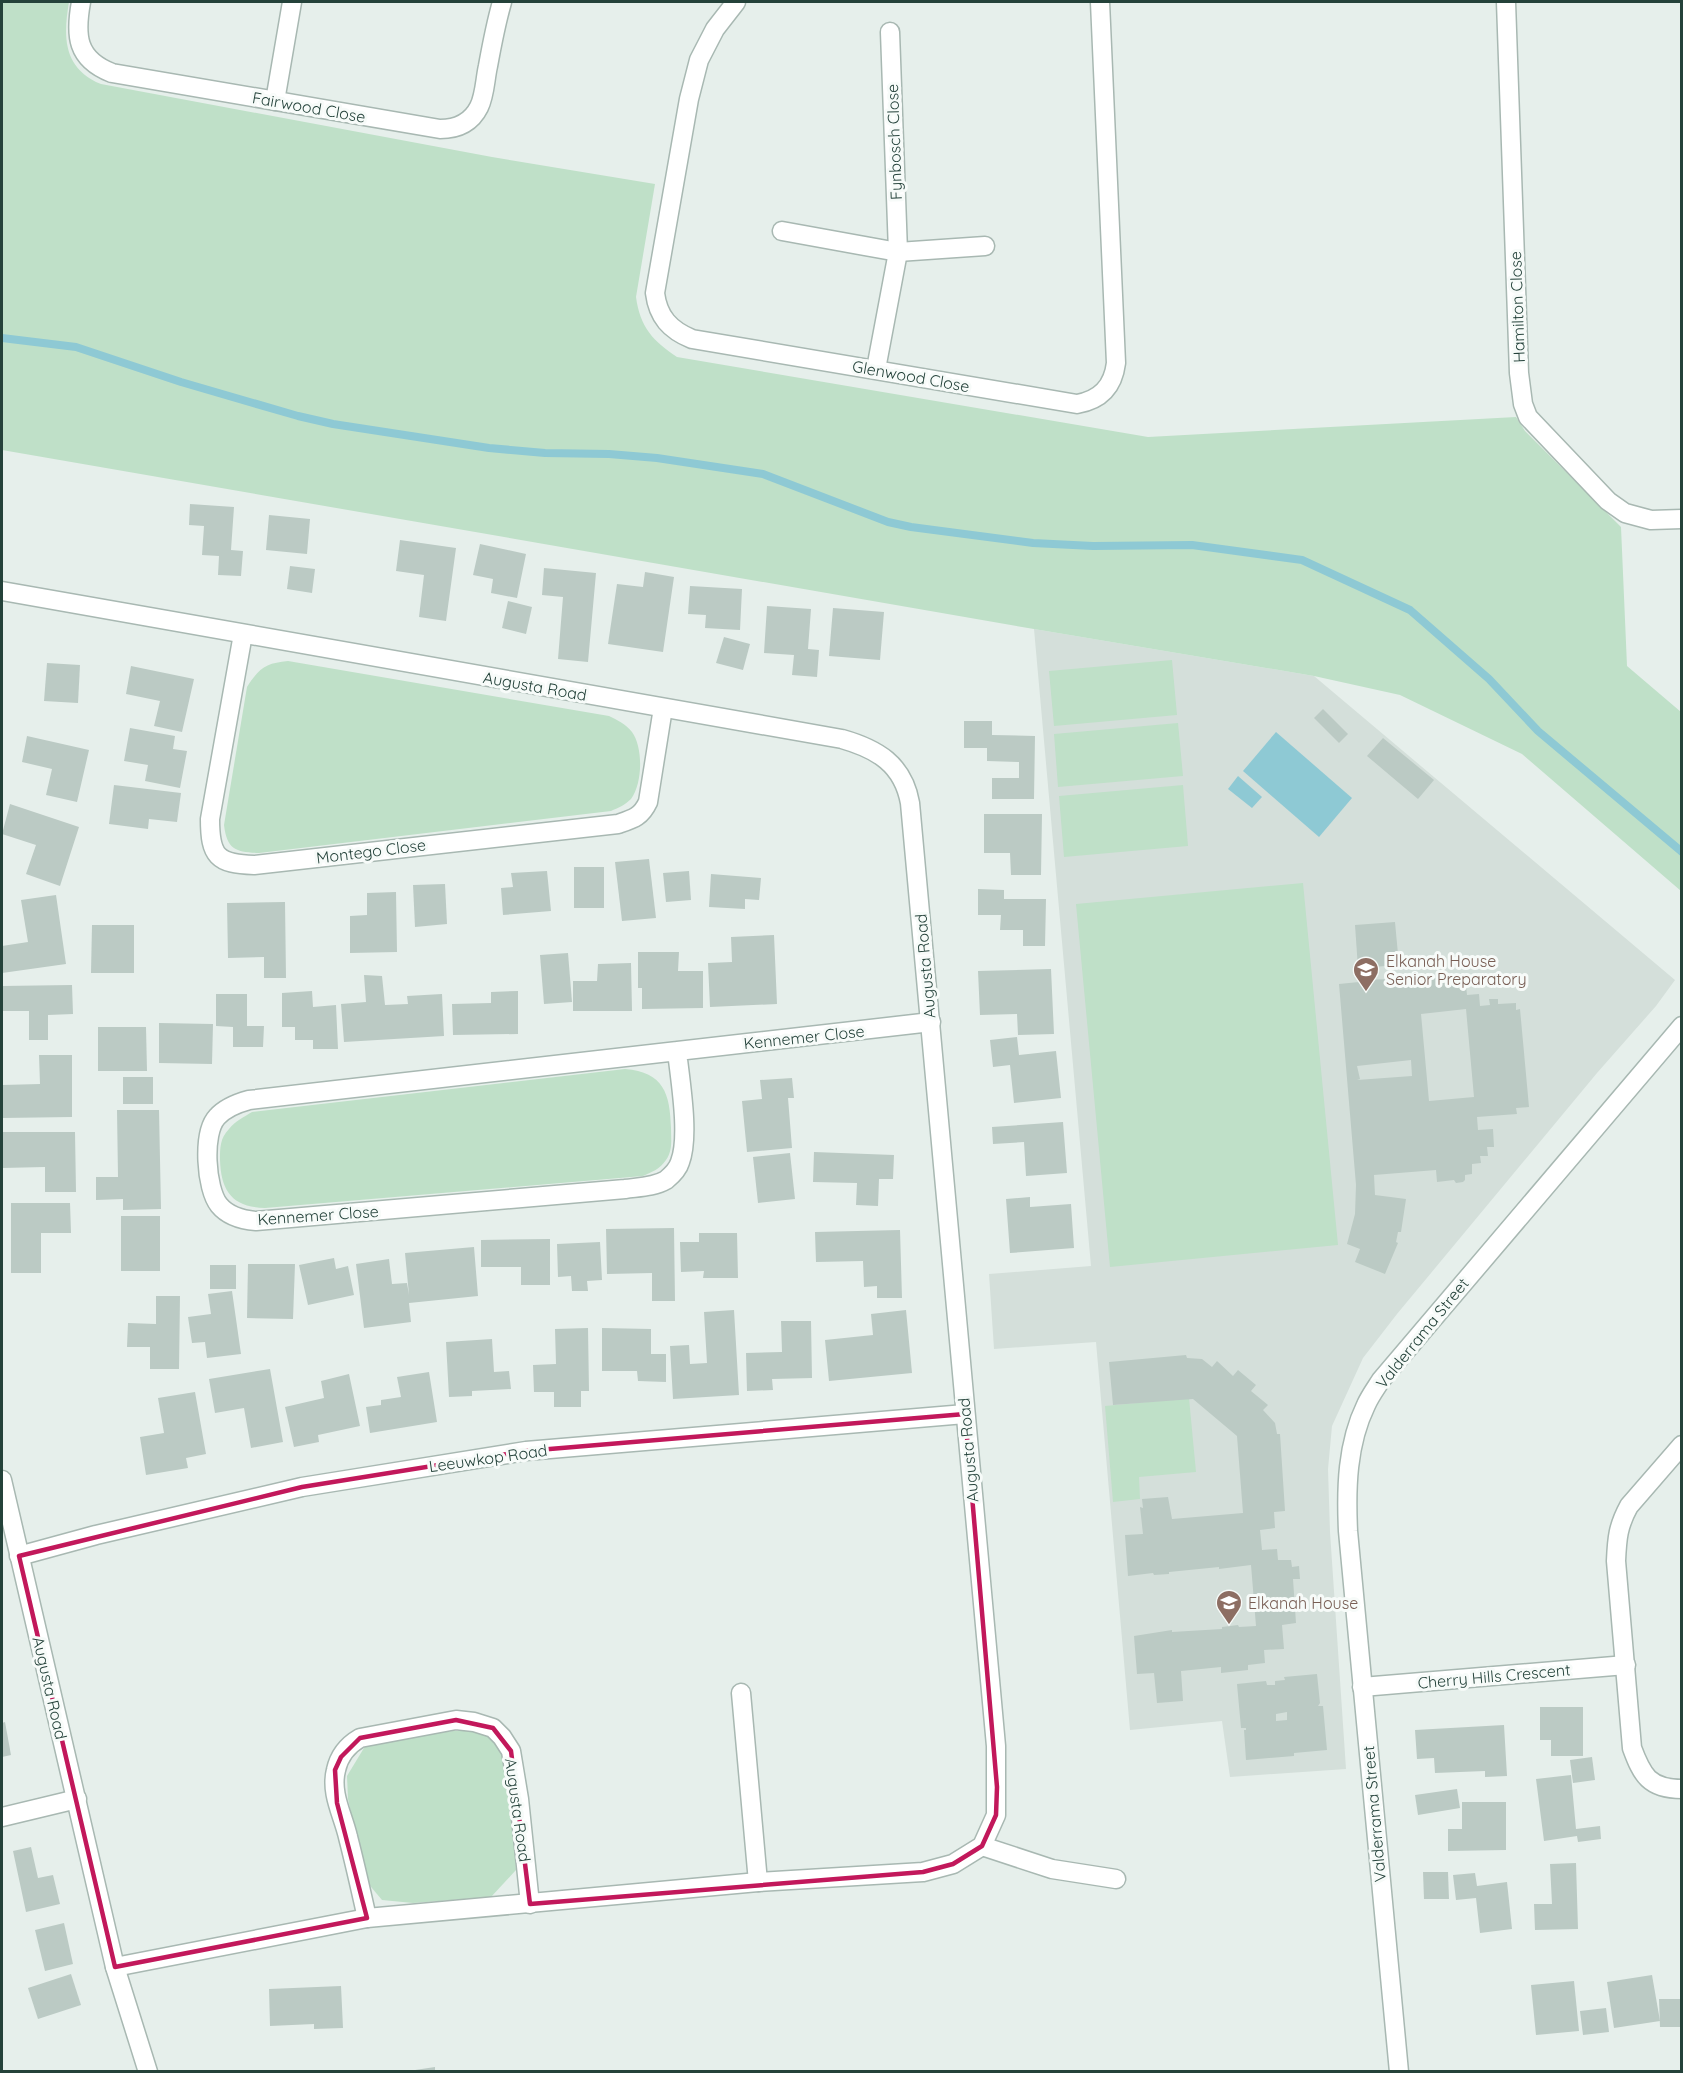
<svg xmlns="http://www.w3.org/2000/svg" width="1683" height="2073" font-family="Quicksand,sans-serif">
<rect width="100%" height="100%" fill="#e6efeb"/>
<!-- built -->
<path fill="#d4dfda" d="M 1034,629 L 1314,676 L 1675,980 L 1656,1006 L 1597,1073 L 1397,1314 L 1363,1358 L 1332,1426 L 1328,1469 L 1330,1532 L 1346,1769 L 1230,1777 L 1222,1721 L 1130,1730 L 1096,1342 L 994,1349 L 989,1274 L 1091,1266 Z"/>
<!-- green -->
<g fill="#bfe0c8">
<path d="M 2,2 L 69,2 C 63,37 63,68 101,84 L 492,157 L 655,184 L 636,297 C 640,327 653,341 677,357 L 1148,437 L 1516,417 L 1525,431 L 1621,527 L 1627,666 L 1681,712 L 1681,891 L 1522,754 L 1400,695 L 1314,676 L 1034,629 L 2,450 Z"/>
<path d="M 1172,660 L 1177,715 L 1054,726 L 1049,671 Z"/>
<path d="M 288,661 L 609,716 C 617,720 626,724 632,732 C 643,747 643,783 631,799 C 625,805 618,808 611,811 L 259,853 C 236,852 227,850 224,825 L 247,687 C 259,668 266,663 288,661 Z"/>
<path d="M 1178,723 L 1183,776 L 1058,787 L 1054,734 Z"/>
<path d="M 1183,785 L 1188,846 L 1064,857 L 1059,796 Z"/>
<path d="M 1303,883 L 1338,1245 L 1110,1267 L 1076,904 Z"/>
<path d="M 625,1069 C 664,1072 670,1094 671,1128 C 671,1139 673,1150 666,1160 C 660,1169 652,1172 643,1176 L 265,1208 C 232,1207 221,1191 220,1160 C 220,1148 220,1138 229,1129 C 235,1121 244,1117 252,1112 Z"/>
<path d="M 1189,1398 L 1196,1472 L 1139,1477 L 1140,1499 L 1113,1502 L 1105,1406 Z"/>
<path d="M 453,1731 L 477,1731 L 495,1740 L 508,1761 L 516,1870 L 491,1897 L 413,1903 L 382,1900 L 366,1881 L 348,1799 L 347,1776 L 367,1743 Z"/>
</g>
<!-- water -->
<g fill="#8ec9d4">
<path d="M 1276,732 L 1352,798 L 1319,837 L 1243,771 Z"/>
<path d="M 1238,776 L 1262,797 L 1252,808 L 1228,789 Z"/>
</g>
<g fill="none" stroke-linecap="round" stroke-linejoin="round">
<!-- stream -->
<path stroke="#8ec9d4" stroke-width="8" d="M 2,338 L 76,347 L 181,382 L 298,416 L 333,424 L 489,448 L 545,453 L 609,454 L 657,458 L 763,474 L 888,522 L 911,527 L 1033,543 L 1093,546 L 1192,545 L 1302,560 L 1410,610 L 1489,679 L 1538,731 L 1682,852"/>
</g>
<!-- building -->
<g fill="#bbcac4" fill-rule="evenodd">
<path d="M 190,504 L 234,507 L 231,550 L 243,551 L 241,576 L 218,575 L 219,556 L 202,555 L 204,526 L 189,525 Z"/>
<path d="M 269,515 L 310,519 L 307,554 L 266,550 Z"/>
<path d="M 400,540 L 456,548 L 446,621 L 419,617 L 424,575 L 396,571 Z"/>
<path d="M 480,544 L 526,554 L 517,598 L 491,593 L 493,579 L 473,575 Z"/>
<path d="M 290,566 L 315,569 L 312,593 L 287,589 Z"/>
<path d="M 544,568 L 596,573 L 588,662 L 558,659 L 563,597 L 542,595 Z"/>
<path d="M 645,572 L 674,577 L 663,652 L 608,644 L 617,584 L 643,587 Z"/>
<path d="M 690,586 L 742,589 L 740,630 L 705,628 L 706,615 L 688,614 Z"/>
<path d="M 508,601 L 532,607 L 526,634 L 502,628 Z"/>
<path d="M 767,606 L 811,609 L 808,649 L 819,650 L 817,677 L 792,675 L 794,655 L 764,653 Z"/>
<path d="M 833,608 L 884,612 L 880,660 L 829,656 Z"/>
<path d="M 724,637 L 750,644 L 743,670 L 716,663 Z"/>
<path d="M 47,663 L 80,665 L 78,703 L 44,701 Z"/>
<path d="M 131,666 L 194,679 L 182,732 L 154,726 L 160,701 L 126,694 Z"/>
<path d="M 1323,709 L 1348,734 L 1339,743 L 1314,718 Z"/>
<path d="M 964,721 L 992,721 L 992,735 L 1035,736 L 1034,799 L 992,799 L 992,778 L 1019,778 L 1019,762 L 987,761 L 987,748 L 964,748 Z"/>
<path d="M 130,728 L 175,736 L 173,749 L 187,751 L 180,788 L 145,781 L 148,765 L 124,761 Z"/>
<path d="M 27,736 L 89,750 L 77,802 L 46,795 L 52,769 L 22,762 Z"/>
<path d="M 1383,738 L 1434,780 L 1418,799 L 1367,756 Z"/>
<path d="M 114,785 L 181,793 L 177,822 L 149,819 L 148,829 L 109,824 Z"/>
<path d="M 10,804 L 79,827 L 60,886 L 26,874 L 36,845 L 2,834 Z"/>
<path d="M 984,814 L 1042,814 L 1041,875 L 1011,875 L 1010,853 L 984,853 Z"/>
<path d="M 649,859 L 656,918 L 622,921 L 615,862 Z"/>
<rect x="574" y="867" width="30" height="41"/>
<path d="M 547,871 L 551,911 L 503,915 L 501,888 L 513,887 L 511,873 Z"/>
<path d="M 689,871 L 691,900 L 666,902 L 663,873 Z"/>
<path d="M 711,874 L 761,878 L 759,900 L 745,899 L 745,909 L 709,907 Z"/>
<path d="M 445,884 L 447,924 L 415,927 L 413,885 Z"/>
<path d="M 978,889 L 1004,890 L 1004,899 L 1046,899 L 1045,946 L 1023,946 L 1023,930 L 1000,930 L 1001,915 L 978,915 Z"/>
<path d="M 396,892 L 397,952 L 350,953 L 350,916 L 367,915 L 367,893 Z"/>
<path d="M 56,895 L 66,964 L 2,973 L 2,946 L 28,942 L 21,900 Z"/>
<path d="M 285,902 L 286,978 L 264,978 L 264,957 L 228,958 L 227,903 Z"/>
<path d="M 1395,922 L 1399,965 L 1358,968 L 1355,925 Z"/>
<path d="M 92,925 L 134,925 L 134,973 L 91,973 Z"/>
<path d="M 774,935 L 777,1004 L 710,1007 L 708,963 L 732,962 L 731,937 Z"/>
<path d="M 638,952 L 679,952 L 678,971 L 703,971 L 703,1008 L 642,1009 L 642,988 L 638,988 Z"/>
<path d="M 568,953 L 572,1002 L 544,1004 L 540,955 Z"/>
<path d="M 631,963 L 632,1011 L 573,1011 L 573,981 L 597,981 L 598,964 Z"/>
<path d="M 1051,969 L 1054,1034 L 1018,1035 L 1017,1014 L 980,1015 L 978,971 Z"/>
<path d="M 364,975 L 382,976 L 385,1005 L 408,1004 L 407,996 L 442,994 L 444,1036 L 344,1042 L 341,1004 L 366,1002 Z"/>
<path d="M 1465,976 L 1467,995 L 1479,994 L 1480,1006 L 1490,1005 L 1489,999 L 1498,999 L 1498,1004 L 1516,1003 L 1516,1010 L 1520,1009 L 1529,1107 L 1516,1108 L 1517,1114 L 1477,1117 L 1478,1130 L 1493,1129 L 1494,1147 L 1487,1147 L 1488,1156 L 1480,1156 L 1481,1163 L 1472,1164 L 1472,1174 L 1465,1175 L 1465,1180 L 1463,1182 L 1456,1183 L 1454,1180 L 1437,1182 L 1436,1170 L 1374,1175 L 1375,1195 L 1406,1199 L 1401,1232 L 1398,1232 L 1396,1242 L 1398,1243 L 1385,1274 L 1355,1262 L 1360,1249 L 1347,1244 L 1355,1214 L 1356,1185 L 1339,984 L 1359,982 L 1359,980 L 1393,979 L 1393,977 L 1406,977 L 1407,980 ZM 1466,1009 L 1474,1097 L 1429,1101 L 1421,1014 ZM 1411,1060 L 1412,1076 L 1357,1080 L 1360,1079 L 1357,1066 Z"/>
<path d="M 72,985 L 73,1014 L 48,1015 L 48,1040 L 29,1040 L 29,1011 L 2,1011 L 2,986 Z"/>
<path d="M 312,991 L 313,1007 L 336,1005 L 338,1049 L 313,1049 L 313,1040 L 295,1040 L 295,1027 L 282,1027 L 282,993 Z"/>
<path d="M 518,991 L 518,1034 L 453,1035 L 452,1004 L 491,1003 L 491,992 Z"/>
<path d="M 216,994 L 247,994 L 247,1026 L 264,1026 L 263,1047 L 233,1047 L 233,1027 L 216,1026 Z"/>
<path d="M 159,1023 L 213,1024 L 212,1064 L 159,1063 Z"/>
<path d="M 98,1027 L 146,1027 L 147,1071 L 98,1071 Z"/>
<path d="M 1017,1037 L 1019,1055 L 1056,1051 L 1061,1098 L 1014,1103 L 1010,1065 L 993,1067 L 990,1040 Z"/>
<path d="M 39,1055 L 72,1055 L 72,1117 L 2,1118 L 2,1085 L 40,1084 Z"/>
<rect x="123" y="1077" width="30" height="27"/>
<path d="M 792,1078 L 794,1098 L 788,1098 L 792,1148 L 747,1152 L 742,1101 L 762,1099 L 760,1080 Z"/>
<path d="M 117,1110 L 159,1110 L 161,1209 L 123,1210 L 123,1199 L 96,1200 L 96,1177 L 118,1177 Z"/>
<path d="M 1063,1122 L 1067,1173 L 1026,1176 L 1024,1142 L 993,1144 L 992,1127 Z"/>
<path d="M 2,1132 L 75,1132 L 76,1192 L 45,1192 L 45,1167 L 2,1168 Z"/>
<path d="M 814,1152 L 894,1155 L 893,1179 L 879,1179 L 878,1206 L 856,1205 L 857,1183 L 813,1182 Z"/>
<path d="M 790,1153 L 795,1199 L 758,1203 L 753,1157 Z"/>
<path d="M 1030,1197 L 1030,1207 L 1071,1204 L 1074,1248 L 1010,1253 L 1006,1199 Z"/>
<path d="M 11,1203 L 70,1203 L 71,1233 L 41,1233 L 41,1273 L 11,1273 Z"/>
<rect x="121" y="1216" width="39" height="55"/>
<path d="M 674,1228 L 675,1301 L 652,1301 L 652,1273 L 607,1274 L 606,1229 Z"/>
<path d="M 900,1230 L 902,1298 L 877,1298 L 877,1286 L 864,1287 L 863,1261 L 816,1262 L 815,1232 Z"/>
<path d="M 699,1233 L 737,1233 L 738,1278 L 703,1278 L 704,1271 L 681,1272 L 680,1242 L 699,1242 Z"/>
<path d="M 550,1239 L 550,1285 L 521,1285 L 521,1267 L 481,1267 L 481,1240 Z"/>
<path d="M 600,1242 L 602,1280 L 587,1281 L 588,1291 L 572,1291 L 571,1276 L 558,1277 L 557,1244 Z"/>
<path d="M 474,1247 L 478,1296 L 409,1303 L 411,1322 L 364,1328 L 356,1264 L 389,1259 L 392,1284 L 407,1283 L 409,1295 L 405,1253 Z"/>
<path d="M 334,1258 L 336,1269 L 348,1266 L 354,1295 L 308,1305 L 299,1265 Z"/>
<path d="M 248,1264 L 295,1264 L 293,1319 L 247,1318 Z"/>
<rect x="210" y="1265" width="26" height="24"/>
<path d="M 232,1291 L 241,1354 L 207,1358 L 205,1342 L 192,1343 L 188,1317 L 211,1314 L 208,1294 Z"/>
<path d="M 156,1296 L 180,1296 L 179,1369 L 150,1369 L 150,1347 L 127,1347 L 128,1323 L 156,1324 Z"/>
<path d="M 734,1310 L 739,1395 L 673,1399 L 670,1346 L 689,1345 L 690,1364 L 707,1363 L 704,1312 Z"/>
<path d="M 906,1310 L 912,1373 L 829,1381 L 825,1340 L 873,1335 L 871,1314 Z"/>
<path d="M 781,1321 L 811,1321 L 812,1378 L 772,1379 L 773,1390 L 747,1391 L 746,1353 L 782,1352 Z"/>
<path d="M 588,1328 L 589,1391 L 581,1391 L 581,1407 L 554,1407 L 554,1392 L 534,1392 L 533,1365 L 556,1364 L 555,1329 Z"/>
<path d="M 602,1328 L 651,1329 L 651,1354 L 666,1354 L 666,1382 L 638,1381 L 637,1371 L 602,1371 Z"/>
<path d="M 492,1339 L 494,1372 L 509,1371 L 511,1389 L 472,1391 L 472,1396 L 449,1397 L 446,1342 Z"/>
<path d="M 1186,1355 L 1187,1358 L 1202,1359 L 1212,1367 L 1217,1361 L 1233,1376 L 1238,1370 L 1256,1385 L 1251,1391 L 1268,1405 L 1263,1410 L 1275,1423 L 1277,1434 L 1280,1434 L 1285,1511 L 1274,1512 L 1275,1528 L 1260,1530 L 1262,1550 L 1277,1549 L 1278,1560 L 1291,1560 L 1292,1567 L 1299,1566 L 1300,1579 L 1293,1579 L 1296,1623 L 1282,1625 L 1284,1649 L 1264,1650 L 1265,1663 L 1248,1665 L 1248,1670 L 1221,1673 L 1221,1667 L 1181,1671 L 1183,1701 L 1157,1703 L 1154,1673 L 1137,1674 L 1134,1636 L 1172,1630 L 1172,1632 L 1222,1629 L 1222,1627 L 1238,1625 L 1239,1627 L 1256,1626 L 1251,1565 L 1219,1569 L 1219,1567 L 1169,1572 L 1169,1574 L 1154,1575 L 1153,1573 L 1128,1576 L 1125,1535 L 1143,1534 L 1140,1507 L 1143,1508 L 1142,1499 L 1168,1497 L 1172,1519 L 1243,1513 L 1237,1436 L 1193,1399 L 1113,1405 L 1109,1362 Z"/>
<path d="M 270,1369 L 283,1442 L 251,1448 L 244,1408 L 215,1413 L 209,1379 Z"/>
<path d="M 429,1372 L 437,1422 L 370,1433 L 366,1407 L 381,1405 L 381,1400 L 401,1397 L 397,1377 Z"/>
<path d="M 349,1374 L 360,1426 L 318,1435 L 319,1442 L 294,1447 L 285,1407 L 324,1398 L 321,1381 Z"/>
<path d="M 195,1392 L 206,1454 L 186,1458 L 188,1468 L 146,1475 L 140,1437 L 164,1433 L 158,1398 Z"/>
<path d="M 1317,1674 L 1320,1703 L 1318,1706 L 1323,1706 L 1327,1750 L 1294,1753 L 1294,1756 L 1246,1760 L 1244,1730 L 1246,1730 L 1246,1728 L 1241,1728 L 1237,1684 L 1266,1681 L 1267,1685 L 1275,1685 L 1275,1681 L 1285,1680 L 1284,1677 ZM 1287,1712 L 1287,1720 L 1276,1721 L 1276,1714 Z"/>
<path d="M 1540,1707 L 1583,1707 L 1583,1756 L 1551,1756 L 1551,1740 L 1540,1740 Z"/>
<path d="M 5,1722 L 11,1755 L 2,1757 L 2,1723 Z"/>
<path d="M 1504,1725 L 1507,1776 L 1485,1777 L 1485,1771 L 1435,1773 L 1434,1758 L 1417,1759 L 1415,1730 Z"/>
<path d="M 1592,1757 L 1595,1780 L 1573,1783 L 1570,1760 Z"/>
<path d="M 1571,1775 L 1576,1829 L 1600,1826 L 1601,1839 L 1578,1842 L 1577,1836 L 1544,1841 L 1536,1779 Z"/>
<path d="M 1457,1789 L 1460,1808 L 1418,1815 L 1415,1795 Z"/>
<path d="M 1462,1802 L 1506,1802 L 1506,1850 L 1448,1851 L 1448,1829 L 1462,1829 Z"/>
<path d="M 31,1847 L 38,1878 L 53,1875 L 60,1904 L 26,1912 L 13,1851 Z"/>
<path d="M 1576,1863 L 1578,1929 L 1535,1930 L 1534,1904 L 1552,1904 L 1550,1864 Z"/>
<path d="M 1423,1872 L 1448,1872 L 1449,1899 L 1424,1899 Z"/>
<path d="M 1475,1873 L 1477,1886 L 1507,1882 L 1512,1929 L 1480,1933 L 1476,1898 L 1456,1900 L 1453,1875 Z"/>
<path d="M 64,1923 L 73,1964 L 45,1971 L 35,1930 Z"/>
<path d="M 71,1974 L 81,2005 L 38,2019 L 28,1988 Z"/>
<path d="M 1652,1975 L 1660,2021 L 1614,2028 L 1607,1982 Z"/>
<path d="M 1574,1981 L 1579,2031 L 1536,2035 L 1531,1985 Z"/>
<path d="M 341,1986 L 343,2028 L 314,2029 L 314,2024 L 270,2026 L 269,1989 Z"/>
<path d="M 1659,1999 L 1682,1999 L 1682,2027 L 1660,2027 Z"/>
<path d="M 1606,2008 L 1609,2032 L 1583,2035 L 1580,2011 Z"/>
<path d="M 435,2067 L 435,2072 L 415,2072 L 415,2070 Z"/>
</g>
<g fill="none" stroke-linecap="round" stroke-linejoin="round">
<defs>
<g id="minor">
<path d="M 81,2 C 75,35 76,59 112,73 L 440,129 C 457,129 471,123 479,107 C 485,95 485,79 488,66 C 492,44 496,23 502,2"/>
<path d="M 736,2 L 715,29 L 699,60 L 689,99 L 655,293 C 658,317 670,330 692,339 L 1077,404 C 1100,400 1113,387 1116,363 L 1100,2"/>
<path d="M 1506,2 L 1519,373 L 1523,404 L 1528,417 L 1608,501 L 1625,513 L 1651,520 L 1682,519"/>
<path d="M 275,101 L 292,2"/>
<path d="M 782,231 L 898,252 L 985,246"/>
<path d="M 876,369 L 898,252 L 890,32"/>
<path d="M 2,591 L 842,739 C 877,749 903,764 910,803 L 996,1746 L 996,1815 L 982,1846 L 953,1864 L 923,1872 L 758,1882 L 367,1918 L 115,1967"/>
<path d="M 243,634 L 210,819 C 210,856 217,864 254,865 L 618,824 C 633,819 641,817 648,802 L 663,708"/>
<path d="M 677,1051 C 680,1080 690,1136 680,1162 C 678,1169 672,1175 666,1180 C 654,1187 639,1187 625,1189 L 256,1221 C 243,1220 228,1216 219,1205 C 206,1189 202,1133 217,1117 C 225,1108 238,1103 249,1100 L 931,1022"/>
<path d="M 1682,1445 L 1629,1506 C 1618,1526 1617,1538 1616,1561 L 1632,1748 C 1642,1775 1649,1789 1682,1789"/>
<path d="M 2,1480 L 115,1967 L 148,2072"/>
<path d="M 19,1556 L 96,1535 L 302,1487 L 526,1451 L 965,1414"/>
<path d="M 1362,1687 L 1626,1665"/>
<path d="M 741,1693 L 758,1882"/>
<path d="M 2,1817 L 77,1799"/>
<path d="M 982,1846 L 1052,1869 L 1116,1879"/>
<path d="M 367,1918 C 361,1891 355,1864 348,1837 C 343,1815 330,1793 336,1770 C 339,1756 348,1745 360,1738 L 456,1720 L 474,1722 L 493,1728 L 502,1737 L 511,1751 L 519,1799 L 530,1904"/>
<path d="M 1399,2072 L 1348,1531 C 1346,1488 1347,1444 1366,1405 C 1370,1396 1376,1388 1381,1380 L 1682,1026"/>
</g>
</defs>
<!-- minor casing -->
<use href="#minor" stroke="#a8b8b2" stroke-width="21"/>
<!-- minor -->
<use href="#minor" stroke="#fff" stroke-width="18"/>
</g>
<!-- marked area -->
<path fill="none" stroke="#c2185b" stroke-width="4.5" stroke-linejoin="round" d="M 965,1414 L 997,1787 L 996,1815 L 982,1846 L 953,1864 L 923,1872 L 530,1904 L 511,1751 L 493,1728 L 456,1720 L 360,1738 L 341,1757 L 335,1770 L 337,1803 L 367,1918 L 115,1967 L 19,1556 L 302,1487 L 526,1451 Z"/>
<!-- icons -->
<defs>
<symbol id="school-pin" viewBox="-11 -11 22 30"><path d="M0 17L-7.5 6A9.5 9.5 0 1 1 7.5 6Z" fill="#8d6e63" stroke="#f7fbf9"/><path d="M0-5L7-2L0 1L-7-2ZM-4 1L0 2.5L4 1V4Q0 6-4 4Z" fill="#fff"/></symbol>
</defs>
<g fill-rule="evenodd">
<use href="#school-pin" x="1351" y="955" width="30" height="40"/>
<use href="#school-pin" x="1214" y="1588" width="30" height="40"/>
</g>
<g text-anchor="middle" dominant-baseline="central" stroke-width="6" stroke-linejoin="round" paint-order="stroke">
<!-- street labels -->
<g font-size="16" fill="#24423a" stroke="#f7fbf9">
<text transform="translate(309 107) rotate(10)">Fairwood Close</text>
<text transform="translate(894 142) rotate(-92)">Fynbosch Close</text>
<text transform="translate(1517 307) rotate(-92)">Hamilton Close</text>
<text transform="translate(911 376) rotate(10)">Glenwood Close</text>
<text transform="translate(535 686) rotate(10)">Augusta Road</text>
<text transform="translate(371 851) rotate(-7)">Montego Close</text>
<text transform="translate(925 966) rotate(-95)">Augusta Road</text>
<text transform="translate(804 1037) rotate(-6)">Kennemer Close</text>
<text transform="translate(318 1215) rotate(-4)">Kennemer Close</text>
<text transform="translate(1422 1333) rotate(-51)">Valderrama Street</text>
<text transform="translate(968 1450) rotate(-95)">Augusta Road</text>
<text transform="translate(488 1458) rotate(-8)">Leeuwkop Road</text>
<text transform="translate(1494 1676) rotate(-5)">Cherry Hills Crescent</text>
<text transform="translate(50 1688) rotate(77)">Augusta Road</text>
<text transform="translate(518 1810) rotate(82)">Augusta Road</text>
<text transform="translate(1374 1814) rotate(-95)">Valderrama Street</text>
</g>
<!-- education labels -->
<g font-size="16" fill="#785e54" stroke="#f7fbf9" text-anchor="start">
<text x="1386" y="961">Elkanah House<tspan x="1386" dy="18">Senior Preparatory</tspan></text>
<text x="1248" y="1603">Elkanah House</text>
</g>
</g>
<!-- border -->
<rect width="1683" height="2073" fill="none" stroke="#24423a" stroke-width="6"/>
</svg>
